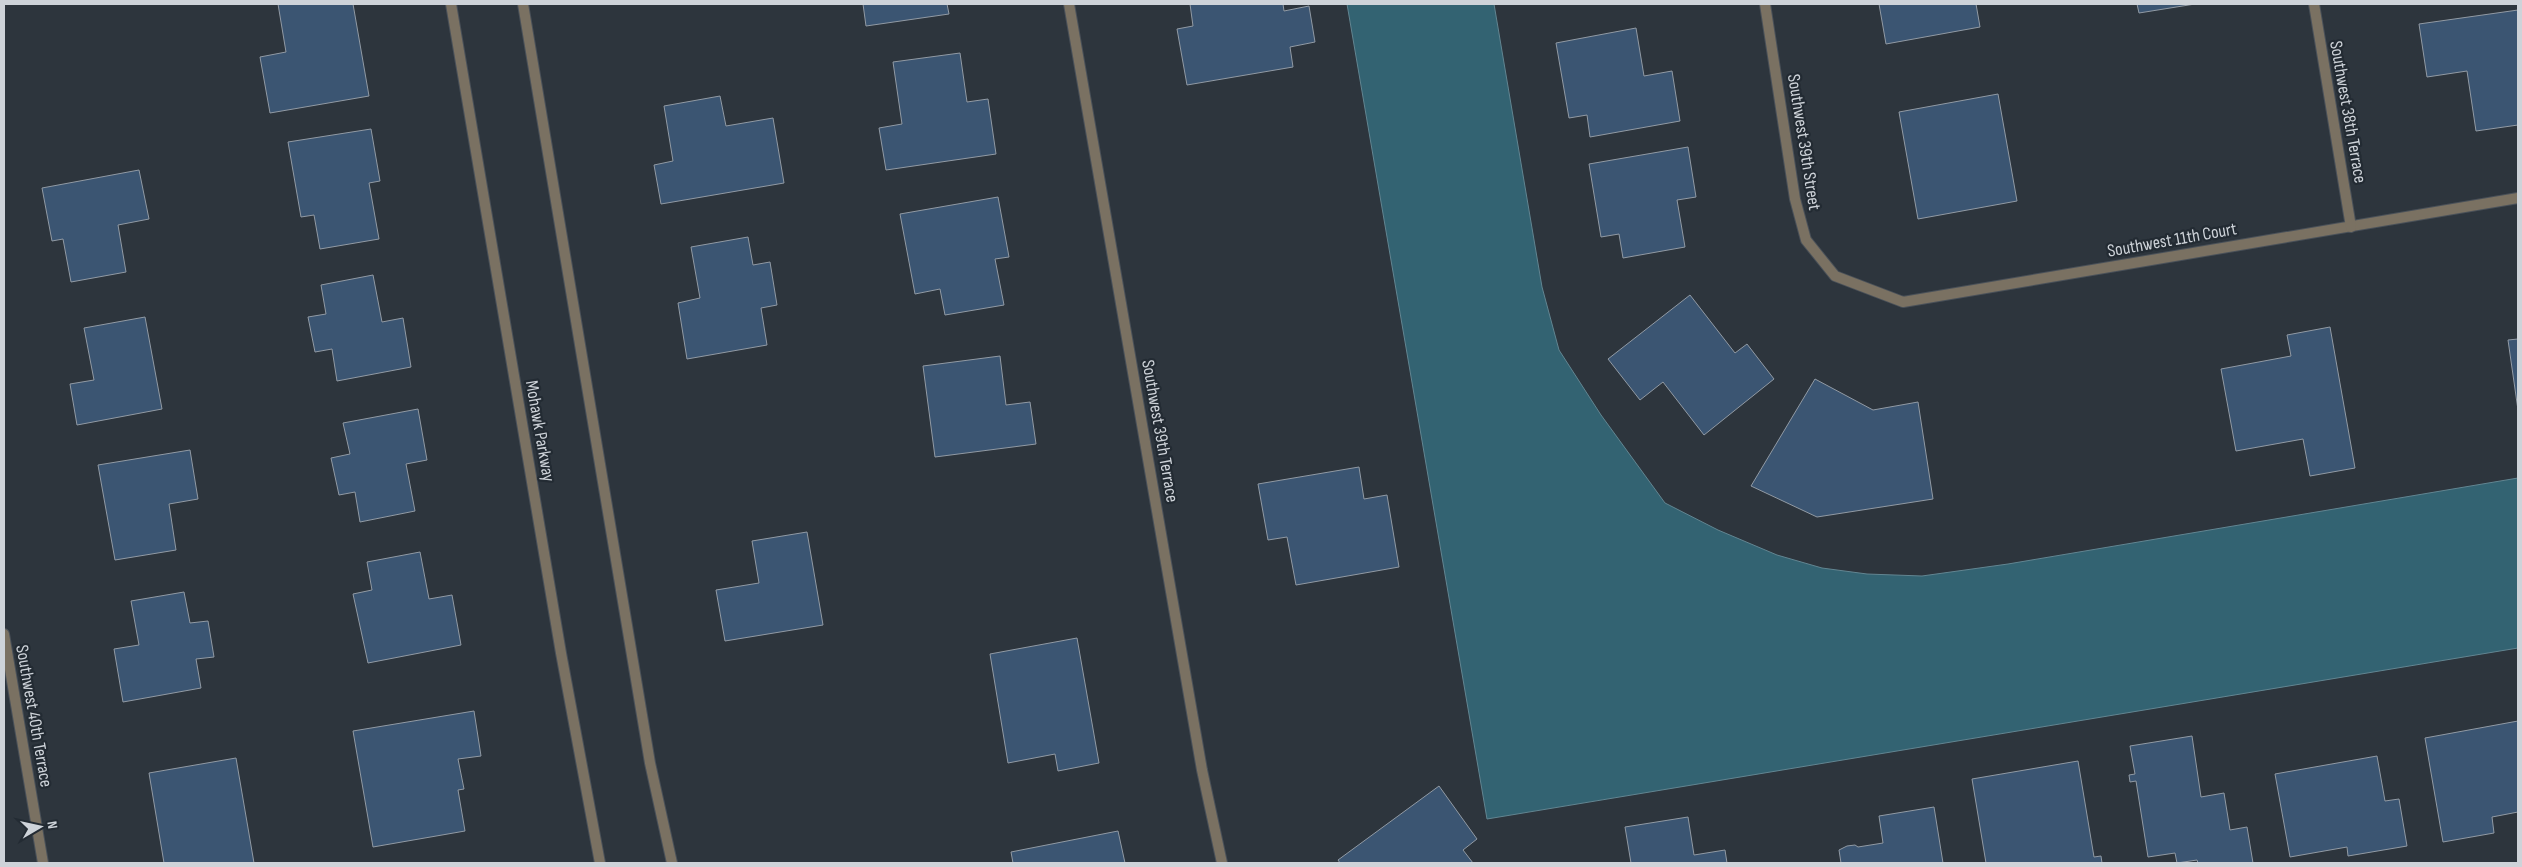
<svg xmlns="http://www.w3.org/2000/svg" width="2522" height="867" font-family="'Sofia Sans Condensed',sans-serif">
<rect width="100%" height="100%" fill="#2d353d"/>
<!-- water -->
<path fill="#336372" stroke="#628591" d="M 1347,4 L 1494,4 L 1542,287 L 1559,350 L 1601,415 L 1665,503 L 1718,530 L 1777,555 L 1822,568 L 1867,574 L 1922,576 L 2008,564 L 2518,478 L 2518,648 L 1487,819 Z"/>
<!-- building -->
<g fill="#3b5572" stroke="#919aa4">
<path d="M 278,4 L 353,4 L 369,96 L 270,113 L 260,57 L 286,52 Z"/>
<path d="M 863,4 L 947,4 L 949,14 L 866,26 Z"/>
<path d="M 1190,4 L 1283,4 L 1284,11 L 1309,6 L 1315,42 L 1290,47 L 1293,67 L 1187,85 L 1177,29 L 1193,26 Z"/>
<path d="M 1879,4 L 1976,4 L 1980,27 L 1886,44 Z"/>
<path d="M 2137,4 L 2195,4 L 2139,13 Z"/>
<path d="M 2518,10 L 2518,125 L 2476,131 L 2467,71 L 2427,77 L 2419,24 Z"/>
<path d="M 1636,28 L 1644,76 L 1672,71 L 1680,121 L 1590,137 L 1587,115 L 1569,118 L 1556,43 Z"/>
<path d="M 960,53 L 967,102 L 988,99 L 996,154 L 886,170 L 879,128 L 902,124 L 893,62 Z"/>
<path d="M 1998,94 L 2017,201 L 1918,219 L 1899,112 Z"/>
<path d="M 720,96 L 726,126 L 773,118 L 784,183 L 661,204 L 654,165 L 673,161 L 664,106 Z"/>
<path d="M 371,129 L 380,181 L 369,183 L 379,239 L 320,249 L 314,215 L 301,217 L 288,142 Z"/>
<path d="M 1688,147 L 1696,197 L 1677,200 L 1685,247 L 1623,258 L 1619,234 L 1601,237 L 1589,164 Z"/>
<path d="M 139,170 L 149,219 L 118,225 L 126,272 L 71,282 L 63,239 L 52,241 L 42,188 Z"/>
<path d="M 998,197 L 1009,257 L 995,259 L 1004,305 L 945,315 L 940,289 L 915,294 L 900,214 Z"/>
<path d="M 748,237 L 753,265 L 770,262 L 777,305 L 761,308 L 767,345 L 687,359 L 678,303 L 700,298 L 691,247 Z"/>
<path d="M 373,275 L 382,322 L 403,318 L 411,367 L 337,381 L 332,349 L 315,352 L 308,317 L 326,314 L 321,285 Z"/>
<path d="M 1690,295 L 1735,353 L 1747,344 L 1774,379 L 1704,435 L 1663,382 L 1640,400 L 1608,359 Z"/>
<path d="M 145,317 L 162,409 L 77,425 L 70,384 L 94,380 L 84,328 Z"/>
<path d="M 2330,327 L 2355,468 L 2310,476 L 2303,439 L 2236,451 L 2221,369 L 2291,356 L 2287,335 Z"/>
<path d="M 2518,339 L 2518,410 L 2508,340 Z"/>
<path d="M 1000,356 L 1006,405 L 1030,402 L 1036,444 L 935,457 L 923,366 Z"/>
<path d="M 1815,379 L 1873,410 L 1918,402 L 1933,499 L 1817,517 L 1751,486 Z"/>
<path d="M 418,409 L 427,460 L 406,464 L 415,511 L 360,522 L 355,492 L 339,495 L 331,458 L 350,454 L 343,423 Z"/>
<path d="M 190,450 L 198,499 L 169,504 L 176,550 L 115,560 L 98,465 Z"/>
<path d="M 1359,467 L 1364,499 L 1387,495 L 1399,567 L 1296,585 L 1287,537 L 1268,540 L 1258,484 Z"/>
<path d="M 807,532 L 823,625 L 725,641 L 716,590 L 759,583 L 752,541 Z"/>
<path d="M 420,552 L 429,599 L 452,595 L 461,645 L 368,663 L 353,594 L 372,590 L 367,562 Z"/>
<path d="M 184,592 L 190,623 L 208,621 L 214,657 L 196,659 L 201,688 L 123,702 L 114,649 L 139,645 L 131,601 Z"/>
<path d="M 1077,638 L 1099,763 L 1058,771 L 1055,754 L 1008,763 L 990,654 Z"/>
<path d="M 474,711 L 481,756 L 458,759 L 464,789 L 458,790 L 465,831 L 373,847 L 353,731 Z"/>
<path d="M 2518,721 L 2518,812 L 2492,817 L 2494,833 L 2443,842 L 2425,738 Z"/>
<path d="M 2192,736 L 2201,797 L 2224,793 L 2230,830 L 2247,827 L 2253,863 L 2198,863 L 2197,860 L 2177,863 L 2175,853 L 2148,857 L 2136,781 L 2130,782 L 2129,775 L 2135,774 L 2130,746 Z"/>
<path d="M 2377,756 L 2385,801 L 2399,799 L 2407,846 L 2348,856 L 2347,847 L 2290,857 L 2275,774 Z"/>
<path d="M 236,758 L 254,863 L 164,863 L 149,773 Z"/>
<path d="M 2078,761 L 2094,857 L 2101,856 L 2102,863 L 1986,863 L 1972,779 Z"/>
<path d="M 1439,786 L 1477,839 L 1463,850 L 1473,863 L 1340,863 L 1338,860 Z"/>
<path d="M 1934,807 L 1943,863 L 1841,863 L 1839,850 L 1847,846 L 1855,845 L 1858,847 L 1883,843 L 1879,816 Z"/>
<path d="M 1688,817 L 1694,855 L 1725,850 L 1727,863 L 1631,863 L 1625,827 Z"/>
<path d="M 1118,831 L 1125,863 L 1013,863 L 1011,852 Z"/>
</g>
<g fill="none" stroke-linecap="round" stroke-linejoin="round">
<defs>
<g id="minor">
<path d="M 1069,4 L 1202,770 L 1222,863"/>
<path d="M 1765,4 L 1795,199 L 1806,240 L 1835,276 L 1903,302 L 2518,198"/>
<path d="M 2314,4 L 2351,227"/>
<path d="M 4,634 L 43,863"/>
</g>
<g id="tertiary">
<path d="M 451,4 L 561,653 L 600,863"/>
<path d="M 523,4 L 650,763 L 672,863"/>
</g>
</defs>
<!-- minor casing -->
<use href="#minor" stroke="#4a5159" stroke-width="12"/>
<!-- tertiary casing -->
<use href="#tertiary" stroke="#4a5159" stroke-width="12"/>
<!-- minor -->
<use href="#minor" stroke="#7a7162" stroke-width="10"/>
<!-- tertiary -->
<use href="#tertiary" stroke="#7a7162" stroke-width="10"/>
</g>
<g text-anchor="middle" dominant-baseline="central" stroke-width="4.5" stroke-linejoin="round" paint-order="stroke">
<!-- street labels -->
<g font-size="18" fill="#ced3d9" stroke="#232b33">
<text transform="translate(2348 112) rotate(80)">Southwest 38th Terrace</text>
<text transform="translate(1804 142) rotate(81)">Southwest 39th Street</text>
<text transform="translate(2172 240) rotate(-10)">Southwest 11th Court</text>
<text transform="translate(540 431) rotate(80)">Mohawk Parkway</text>
<text transform="translate(1160 431) rotate(80)">Southwest 39th Terrace</text>
<text transform="translate(34 716) rotate(80)">Southwest 40th Terrace</text>
</g>
</g>
<!-- border -->
<rect width="2522" height="867" fill="none" stroke="#ced3d9" stroke-width="10"/>
<!-- north arrow -->
<g transform="translate(40 827) rotate(81)" stroke="#232b33" stroke-width="4" paint-order="stroke">
<path d="M0-4L9 19L0 12L-9 19Z" fill="#ced3d9"/>
<text y="-8" font-size="14" font-weight="bold" text-anchor="middle" fill="#ced3d9">N</text>
</g>
</svg>
